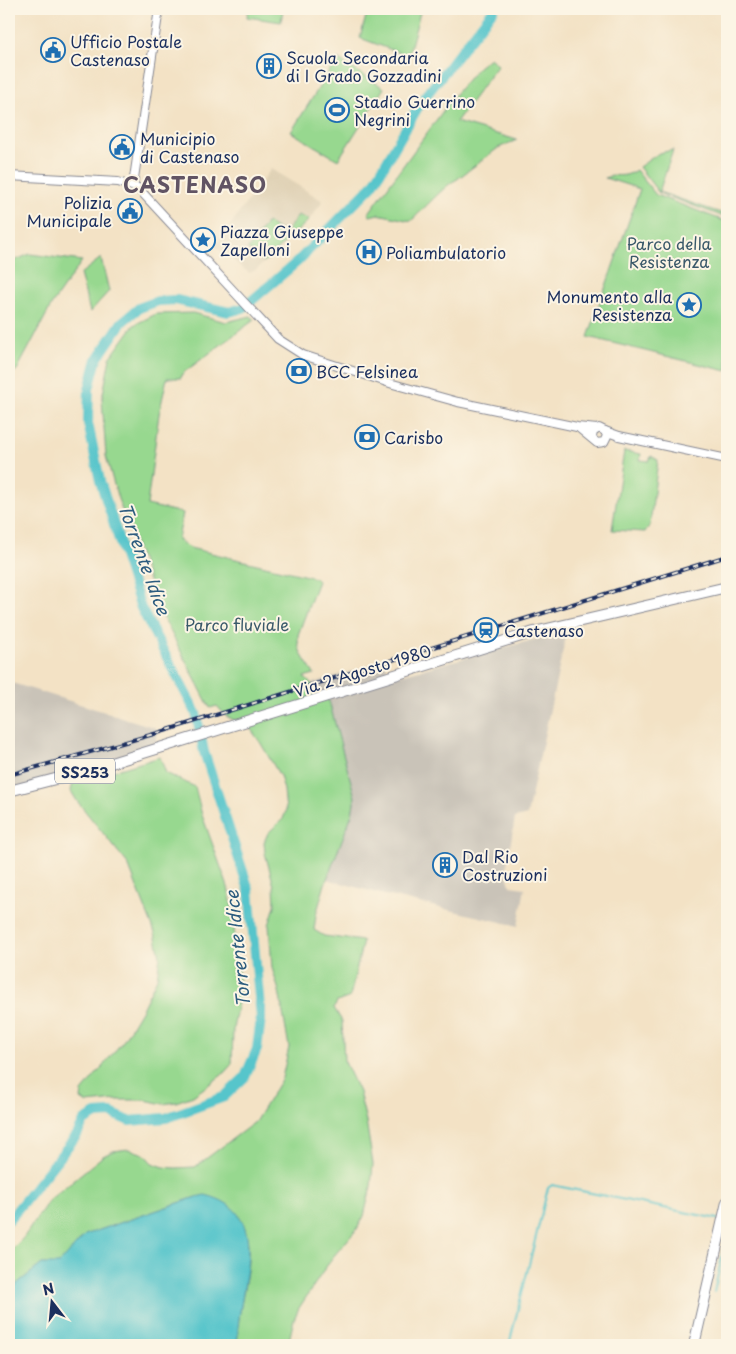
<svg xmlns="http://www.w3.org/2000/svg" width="736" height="1354" font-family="'Playpen Sans',sans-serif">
<rect width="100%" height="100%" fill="#fcf5e5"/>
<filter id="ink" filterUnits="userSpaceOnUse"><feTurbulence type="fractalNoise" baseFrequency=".02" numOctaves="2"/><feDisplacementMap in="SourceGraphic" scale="10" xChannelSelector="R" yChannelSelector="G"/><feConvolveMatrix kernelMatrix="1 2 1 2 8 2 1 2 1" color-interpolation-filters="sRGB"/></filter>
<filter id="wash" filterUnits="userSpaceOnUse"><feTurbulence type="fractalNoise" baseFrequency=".0096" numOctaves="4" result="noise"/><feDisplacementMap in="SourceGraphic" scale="20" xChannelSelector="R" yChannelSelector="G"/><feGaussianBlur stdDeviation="1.12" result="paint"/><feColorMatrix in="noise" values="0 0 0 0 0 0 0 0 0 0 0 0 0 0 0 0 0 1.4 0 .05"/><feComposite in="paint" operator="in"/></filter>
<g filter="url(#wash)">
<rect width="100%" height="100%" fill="#f3e2c5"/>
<!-- built -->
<path fill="#e0d2b6" d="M 271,169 L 323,201 L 309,220 L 256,270 L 249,273 L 215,246 Z"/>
<!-- industrial -->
<g fill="#c9c3b8">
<path d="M 567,631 L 527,815 L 515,818 L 506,870 L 510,886 L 525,888 L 518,926 L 381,894 L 327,879 L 352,814 L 355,797 L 310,684 L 385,661 L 389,678 Z"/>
<path d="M 9,682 L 156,728 L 156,748 L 19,792 L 9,778 Z"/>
</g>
<!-- green -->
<g fill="#97d88f" stroke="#598476">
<path d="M 248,9 L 283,9 L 281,22 L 247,17 Z"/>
<path d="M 368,9 L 421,9 L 408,56 L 360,38 Z"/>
<path d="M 490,58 L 498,65 L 456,122 L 517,140 L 498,148 L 456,180 C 447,183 421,212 411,221 L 378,214 L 370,216 L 368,214 L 456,93 L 478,67 Z"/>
<path d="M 337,59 L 384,88 L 338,160 L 291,132 Z"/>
<path d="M 673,150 L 659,192 L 727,215 L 727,218 L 659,193 L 639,167 L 659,153 Z"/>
<path d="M 636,170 L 656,195 L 727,222 L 727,371 L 588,337 L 640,189 L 605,178 C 616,172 623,180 636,170 Z"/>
<path d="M 298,215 L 309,220 L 264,262 L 248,249 L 267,222 L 285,234 Z"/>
<path d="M 30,254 L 82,261 L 52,304 L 17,370 L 9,376 L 9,263 Z"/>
<path d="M 101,258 L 109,291 L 90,312 L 80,274 Z"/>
<path d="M 193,313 L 226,322 L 251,316 L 254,320 L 183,373 L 181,378 L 167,378 L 159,414 L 147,505 L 183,513 L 178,540 L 190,548 L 315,578 L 318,581 L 298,635 C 297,653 305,659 314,674 L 304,677 L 329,701 L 355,797 L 352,814 L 325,884 L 316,915 L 314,930 L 324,936 L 363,941 L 350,997 L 337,1002 L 334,1008 L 342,1021 L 344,1060 L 359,1092 L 366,1121 L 373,1164 L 371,1186 L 364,1216 L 357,1229 L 332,1258 L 299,1308 L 294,1319 L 288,1345 L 238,1345 C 233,1302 270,1239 228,1206 C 217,1198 209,1195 196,1197 L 85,1235 L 59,1265 L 42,1264 L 9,1290 L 9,1253 L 24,1237 L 49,1200 L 103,1156 L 113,1151 L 129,1149 L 144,1154 L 152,1163 L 164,1167 L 175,1168 L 195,1167 L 255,1122 L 282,1078 L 289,1047 L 279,991 L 272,968 L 269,925 L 275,906 L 274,886 L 265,853 L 264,842 L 268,833 L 283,819 L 286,811 L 284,790 L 280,776 L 260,742 L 250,728 L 226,716 L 217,706 L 210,708 L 162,615 L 118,499 L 106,456 L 102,399 L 110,358 L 134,325 L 156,314 Z"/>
<path d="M 624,451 L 641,454 L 640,460 L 649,461 L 651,456 L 658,460 L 650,525 L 645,532 L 612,530 Z"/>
<path d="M 160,757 L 166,773 L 195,787 L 202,815 L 228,887 L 232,906 L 240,992 L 233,1029 L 232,1064 L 222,1075 L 193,1096 L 176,1102 L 163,1104 L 145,1100 L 117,1100 L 87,1103 L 81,1099 L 82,1092 L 123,1041 L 142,1009 L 157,978 L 160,956 L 155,933 L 128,864 L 77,801 L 71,791 L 73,783 Z"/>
</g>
<!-- water -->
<path fill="#57c5cb" stroke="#397a94" d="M 205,1195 C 280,1212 233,1297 238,1345 L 9,1345 L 9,1290 L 42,1264 L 59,1264 L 85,1235 L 196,1197 Z"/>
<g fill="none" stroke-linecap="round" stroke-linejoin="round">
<!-- stream -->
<g stroke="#57c5cb" stroke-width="2">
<path d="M 714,1292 L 727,1235"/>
<path d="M 509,1345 L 548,1188 L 552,1185 L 718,1219"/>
</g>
<!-- river -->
<path stroke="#57c5cb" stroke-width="10" d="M 9,1220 L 77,1135 L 84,1121 L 96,1114 L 111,1113 L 129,1121 L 166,1118 L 224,1097 L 245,1077 L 257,1049 L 261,1018 L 249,890 L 204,752 L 196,713 L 141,608 L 100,481 L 88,423 L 89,389 L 97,359 L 122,322 L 139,308 L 158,301 L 176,300 L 229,312 L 243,308 L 297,262 L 373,185 L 421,102 L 494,9"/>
</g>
</g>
<g filter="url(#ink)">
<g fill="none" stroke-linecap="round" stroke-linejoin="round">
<defs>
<g id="minor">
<path d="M 9,176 L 118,182 L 138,188 L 278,339 L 303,355 L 393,384 L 458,402 L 577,427 L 597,429"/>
<path d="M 133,185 L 159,9"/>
<path d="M 580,429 L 597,443 L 604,442 L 607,436 L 605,431 L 599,428 L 593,432 L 592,437"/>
<path d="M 605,431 L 619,436 L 727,459"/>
</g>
<g id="major">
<path d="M 9,791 L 82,772 L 534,632 L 727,587"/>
<path d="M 694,1345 L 727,1202"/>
</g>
</defs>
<!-- minor casing -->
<use href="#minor" stroke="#878892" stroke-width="10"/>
<!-- major casing -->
<use href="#major" stroke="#878892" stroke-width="12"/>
<!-- minor -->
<use href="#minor" stroke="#fff" stroke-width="8"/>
<!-- major -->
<use href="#major" stroke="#fff" stroke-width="10"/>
<defs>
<path id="rail" d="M 9,775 L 161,732 L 727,556"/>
</defs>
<!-- rail casing -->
<use href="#rail" stroke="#1b2f5e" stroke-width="4"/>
<!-- rail -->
<use href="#rail" stroke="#fcf5e5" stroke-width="2" stroke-dasharray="5.5" stroke-linecap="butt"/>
</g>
</g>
<!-- icons -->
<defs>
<symbol id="civic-ring" viewBox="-11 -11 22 22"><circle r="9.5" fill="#fcf5e5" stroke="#1f6fb2" stroke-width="1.5"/><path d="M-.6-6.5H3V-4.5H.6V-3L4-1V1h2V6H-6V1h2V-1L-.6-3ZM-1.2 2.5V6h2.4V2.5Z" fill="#1f6fb2"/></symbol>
<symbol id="building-ring" viewBox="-11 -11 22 22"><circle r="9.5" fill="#fcf5e5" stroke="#1f6fb2" stroke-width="1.5"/><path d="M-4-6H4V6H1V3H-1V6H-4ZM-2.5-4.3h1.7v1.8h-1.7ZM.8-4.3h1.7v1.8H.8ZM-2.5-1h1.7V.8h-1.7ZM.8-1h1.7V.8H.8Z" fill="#1f6fb2"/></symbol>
<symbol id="stadium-ring" viewBox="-11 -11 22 22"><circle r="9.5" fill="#fcf5e5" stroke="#1f6fb2" stroke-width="1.5"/><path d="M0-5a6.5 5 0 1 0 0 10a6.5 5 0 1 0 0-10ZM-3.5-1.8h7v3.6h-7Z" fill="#1f6fb2"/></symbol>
<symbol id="sight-ring" viewBox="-11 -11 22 22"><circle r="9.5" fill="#fcf5e5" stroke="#1f6fb2" stroke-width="1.5"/><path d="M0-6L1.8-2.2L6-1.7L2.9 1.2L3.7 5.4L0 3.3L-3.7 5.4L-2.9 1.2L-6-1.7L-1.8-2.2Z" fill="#1f6fb2"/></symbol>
<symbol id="hospital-ring" viewBox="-11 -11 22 22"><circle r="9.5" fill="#fcf5e5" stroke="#1f6fb2" stroke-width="1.5"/><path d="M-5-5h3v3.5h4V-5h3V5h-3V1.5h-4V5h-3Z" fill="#1f6fb2"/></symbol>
<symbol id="bank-ring" viewBox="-11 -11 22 22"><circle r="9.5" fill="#fcf5e5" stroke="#1f6fb2" stroke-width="1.5"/><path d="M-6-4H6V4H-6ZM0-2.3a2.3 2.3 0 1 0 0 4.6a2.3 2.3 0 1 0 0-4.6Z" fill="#1f6fb2"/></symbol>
<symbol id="station-ring" viewBox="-11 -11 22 22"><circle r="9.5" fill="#fcf5e5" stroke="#1f6fb2" stroke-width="1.5"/><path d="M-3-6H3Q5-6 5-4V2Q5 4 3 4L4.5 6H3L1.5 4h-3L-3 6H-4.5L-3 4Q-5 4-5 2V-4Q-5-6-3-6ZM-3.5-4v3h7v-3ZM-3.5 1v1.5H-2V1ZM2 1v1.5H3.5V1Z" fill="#1f6fb2"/></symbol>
</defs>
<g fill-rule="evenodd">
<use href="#civic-ring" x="39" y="36" width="28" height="28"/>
<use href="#building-ring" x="255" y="52" width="28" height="28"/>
<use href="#stadium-ring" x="323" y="96" width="28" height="28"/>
<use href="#civic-ring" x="108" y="133" width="28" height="28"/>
<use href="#civic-ring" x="116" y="197" width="28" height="28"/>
<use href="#sight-ring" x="189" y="226" width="28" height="28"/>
<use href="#hospital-ring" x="355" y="238" width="28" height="28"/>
<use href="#sight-ring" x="675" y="291" width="28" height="28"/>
<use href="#bank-ring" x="285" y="357" width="28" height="28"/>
<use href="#bank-ring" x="353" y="423" width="28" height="28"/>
<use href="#station-ring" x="472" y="616" width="28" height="28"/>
<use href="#building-ring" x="431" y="851" width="28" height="28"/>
</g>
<g text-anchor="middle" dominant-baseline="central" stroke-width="4" stroke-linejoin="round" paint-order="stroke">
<!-- shield labels -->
<rect fill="#fcf5e5" stroke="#5e6a86" stroke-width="1" x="55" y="758.5" width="60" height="25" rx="4"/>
<g font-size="15" font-weight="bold" fill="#1b2f5e">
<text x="85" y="771">SS253</text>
</g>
<!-- poi labels -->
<g font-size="16" fill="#1b2f5e" stroke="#fcf5e5" text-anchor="start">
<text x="70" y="41">Ufficio Postale<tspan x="70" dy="18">Castenaso</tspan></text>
<text x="286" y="57">Scuola Secondaria<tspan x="286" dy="18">di I Grado Gozzadini</tspan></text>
<text x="354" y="101">Stadio Guerrino<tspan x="354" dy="18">Negrini</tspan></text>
<text x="140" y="138">Municipio<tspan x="140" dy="18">di Castenaso</tspan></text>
<text x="112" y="202" text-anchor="end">Polizia<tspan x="112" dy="18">Municipale</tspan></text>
<text x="220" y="231">Piazza Giuseppe<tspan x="220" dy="18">Zapelloni</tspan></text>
<text x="386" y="252">Poliambulatorio</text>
<text x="672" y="296" text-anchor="end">Monumento alla<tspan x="672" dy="18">Resistenza</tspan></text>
<text x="316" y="371">BCC Felsinea</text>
<text x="384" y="437">Carisbo</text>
<text x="504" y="630">Castenaso</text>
<text x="462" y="856">Dal Rio<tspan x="462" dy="18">Costruzioni</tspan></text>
</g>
<!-- park labels -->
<g font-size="16" fill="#3a596a" stroke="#fcf5e5">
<text x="669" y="243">Parco della<tspan x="669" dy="18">Resistenza</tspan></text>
<text x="237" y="624">Parco fluviale</text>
</g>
<!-- street labels -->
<g font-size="16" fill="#1b2f5e" stroke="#fcf5e5">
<text transform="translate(362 670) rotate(-17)">Via 2 Agosto 1980</text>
</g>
<!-- water labels -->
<g font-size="18" font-style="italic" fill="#2d5c7f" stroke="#fcf5e5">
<text transform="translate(145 559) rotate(70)">Torrente Idice</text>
<text transform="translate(237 949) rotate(-96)">Torrente Idice</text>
</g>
<!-- district labels -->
<g font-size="21" font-weight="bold" letter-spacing="1" fill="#615464" stroke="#fcf5e5">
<text x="195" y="184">CASTENASO</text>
</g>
</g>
<!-- margin -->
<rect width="736" height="1354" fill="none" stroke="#fcf5e5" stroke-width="30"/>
<!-- north arrow -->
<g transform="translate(52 1302) rotate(344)" stroke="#fcf5e5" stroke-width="4" paint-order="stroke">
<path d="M0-4L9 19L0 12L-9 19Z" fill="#1b2f5e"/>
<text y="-8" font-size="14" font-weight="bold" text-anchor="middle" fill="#1b2f5e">N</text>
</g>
</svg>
